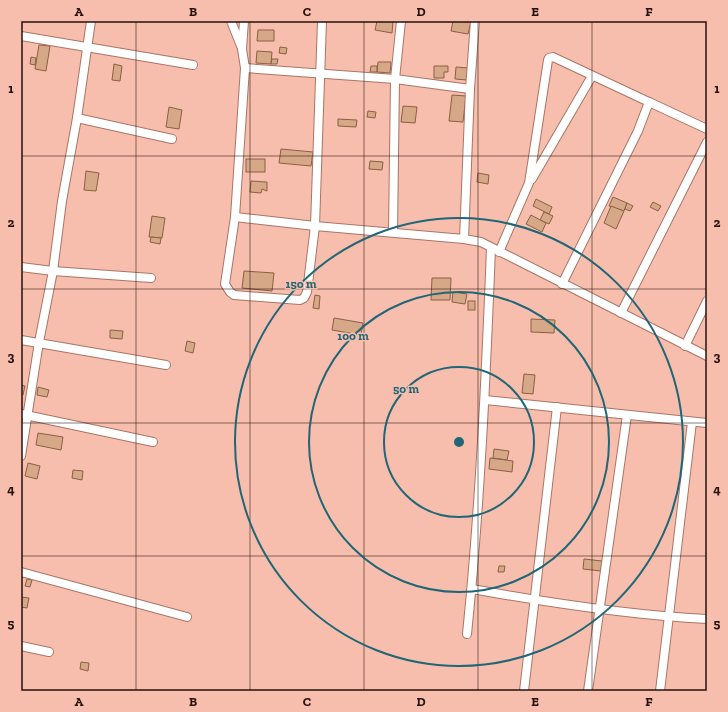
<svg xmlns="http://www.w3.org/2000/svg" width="728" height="712" font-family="'Zilla Slab',serif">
<rect width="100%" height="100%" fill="#f7bead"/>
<!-- building -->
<g fill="#d6a887" stroke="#8a6042">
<path d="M 377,21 L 393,21 L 392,33 L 375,30 Z"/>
<path d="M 453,21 L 471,21 L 468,34 L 451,31 Z"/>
<path d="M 258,30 L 274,30 L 274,41 L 257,41 Z"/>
<path d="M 39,45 L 50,46 L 46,71 L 35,69 Z"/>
<path d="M 280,47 L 287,48 L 286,54 L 279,53 Z"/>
<path d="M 257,51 L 272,52 L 271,64 L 256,63 Z"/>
<path d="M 31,57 L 36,58 L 35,65 L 30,64 Z"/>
<path d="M 272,59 L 278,59 L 277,64 L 271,64 Z"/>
<path d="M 378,62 L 391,62 L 390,73 L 377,72 Z"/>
<path d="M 114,64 L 122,66 L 120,81 L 112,80 Z"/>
<path d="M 371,66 L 377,66 L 377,72 L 370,72 Z"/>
<path d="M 434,66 L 448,66 L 448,72 L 444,72 L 444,78 L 434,78 Z"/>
<path d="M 456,67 L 468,68 L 467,80 L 455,79 Z"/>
<path d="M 452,95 L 466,96 L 463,122 L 449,121 Z"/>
<path d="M 403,106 L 417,107 L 415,123 L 401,122 Z"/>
<path d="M 169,107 L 182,110 L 179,129 L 166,127 Z"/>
<path d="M 368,111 L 376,112 L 375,118 L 367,117 Z"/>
<path d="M 338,119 L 357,120 L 356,127 L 338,126 Z"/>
<path d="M 281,149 L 313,152 L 311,166 L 279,163 Z"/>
<rect x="246" y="159" width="19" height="13"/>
<path d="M 370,161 L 383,162 L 382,170 L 369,169 Z"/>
<path d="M 86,171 L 99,173 L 96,191 L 84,190 Z"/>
<path d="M 478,173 L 489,175 L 488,184 L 477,182 Z"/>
<path d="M 251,181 L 267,182 L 267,191 L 262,189 L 261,193 L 250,192 Z"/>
<path d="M 613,197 L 627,203 L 624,211 L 609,206 Z"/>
<path d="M 536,199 L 552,207 L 549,214 L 533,206 Z"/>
<path d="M 653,202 L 661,206 L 658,211 L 650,207 Z"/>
<path d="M 627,203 L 633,206 L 630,211 L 625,209 Z"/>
<path d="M 611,206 L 624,211 L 616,229 L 604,223 Z"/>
<path d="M 544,212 L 553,216 L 549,224 L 540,220 Z"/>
<path d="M 531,215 L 546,223 L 542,232 L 526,224 Z"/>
<path d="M 152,216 L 165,218 L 162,238 L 149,237 Z"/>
<path d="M 151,237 L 161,238 L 160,244 L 150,242 Z"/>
<path d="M 244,271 L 274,273 L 272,291 L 242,288 Z"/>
<path d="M 432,278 L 451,278 L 450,300 L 431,300 Z"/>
<path d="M 453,292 L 467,294 L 465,304 L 452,302 Z"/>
<path d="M 315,295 L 320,296 L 319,309 L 313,308 Z"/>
<rect x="468" y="301" width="7" height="9"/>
<path d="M 334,318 L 363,323 L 361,335 L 332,330 Z"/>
<path d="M 531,319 L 555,320 L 554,333 L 531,332 Z"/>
<path d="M 110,330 L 123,331 L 122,339 L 110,338 Z"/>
<path d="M 187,341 L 195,343 L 193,353 L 185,351 Z"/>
<path d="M 524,374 L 535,375 L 533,394 L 522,393 Z"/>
<path d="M 21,385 L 25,386 L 23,395 L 21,394 Z"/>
<path d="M 38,387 L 49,390 L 47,397 L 37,395 Z"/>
<path d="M 38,433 L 63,437 L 61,450 L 36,445 Z"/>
<path d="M 494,449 L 509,451 L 507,460 L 493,458 Z"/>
<path d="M 490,458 L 513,461 L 512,472 L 489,469 Z"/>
<path d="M 28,463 L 40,466 L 37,479 L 25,476 Z"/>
<path d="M 73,470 L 83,471 L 82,480 L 72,478 Z"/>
<path d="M 584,559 L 602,561 L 601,571 L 583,569 Z"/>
<path d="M 499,566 L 505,566 L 504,572 L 498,572 Z"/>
<path d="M 27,579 L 32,580 L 30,587 L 25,586 Z"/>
<path d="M 21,597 L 29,598 L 27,608 L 21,607 Z"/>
<path d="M 81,662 L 89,663 L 88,671 L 80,669 Z"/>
</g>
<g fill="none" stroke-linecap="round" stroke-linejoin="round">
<defs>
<g id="street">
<path d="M 231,21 L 241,46"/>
<path d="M 244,21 L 242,49 L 245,68 L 235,217 L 225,284 L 230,292 L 234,295 L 300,300 L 304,298 L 307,292 L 315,226 L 322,21"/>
<path d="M 21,36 L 193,65"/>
<path d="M 245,68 L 395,79 L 470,89"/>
<path d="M 77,118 L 172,139"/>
<path d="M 532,179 L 592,76"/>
<path d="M 235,217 L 315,226 L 464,239 L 481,242 L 707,356"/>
<path d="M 393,232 L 395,79 L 401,21"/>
<path d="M 464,239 L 470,89 L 475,21"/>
<path d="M 499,252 L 529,183 L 548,60 L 549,58 L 553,57 L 649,102"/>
<path d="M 21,267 L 53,271 L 151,278"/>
<path d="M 562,284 L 638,131 L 649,102 L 707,129"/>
<path d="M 621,313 L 707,142"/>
<path d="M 21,340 L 166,365"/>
<path d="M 685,346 L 707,301"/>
<path d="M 485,400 L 707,423"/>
<path d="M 21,414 L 153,442"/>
<path d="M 21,456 L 39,342 L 53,271 L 62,201 L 77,118 L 91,21"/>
<path d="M 21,572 L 187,617"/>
<path d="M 472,589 C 550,603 628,615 707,619"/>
<path d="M 467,634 C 480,506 486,376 491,248"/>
<path d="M 21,646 L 49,652"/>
<path d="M 524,691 L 557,407"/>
<path d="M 588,691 L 627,415"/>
<path d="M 660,691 L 692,422"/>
</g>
</defs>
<!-- street casing -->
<use href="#street" stroke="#a97566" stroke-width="10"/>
<!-- street -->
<use href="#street" stroke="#fff" stroke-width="8"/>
</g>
<!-- grid -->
<path fill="none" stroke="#26120d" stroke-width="1" stroke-opacity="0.55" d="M 136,21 L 136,691M 250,21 L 250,691M 364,21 L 364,691M 478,21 L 478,691M 592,21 L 592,691M 21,156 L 707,156M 21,289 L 707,289M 21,423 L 707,423M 21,556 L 707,556"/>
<!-- distance rings -->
<g fill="none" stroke="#206676" stroke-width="2">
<circle cx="459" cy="442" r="75"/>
<circle cx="459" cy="442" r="150"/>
<circle cx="459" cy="442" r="224"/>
</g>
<circle cx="459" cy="442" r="6" fill="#206676" stroke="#f7bead" stroke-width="2"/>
<g font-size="12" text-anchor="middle" font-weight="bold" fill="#206676" stroke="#f7bead" stroke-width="3" stroke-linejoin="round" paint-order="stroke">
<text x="301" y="288">150 m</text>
<text x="353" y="340">100 m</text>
<text x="406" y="393">50 m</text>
</g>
<!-- border -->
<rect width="728" height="712" fill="none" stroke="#f7bead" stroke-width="44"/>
<rect x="22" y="22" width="684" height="668" fill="none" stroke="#26120d" stroke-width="1.5"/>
<g font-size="13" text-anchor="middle" font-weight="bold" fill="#26120d">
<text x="79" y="16">A</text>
<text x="193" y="16">B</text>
<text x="307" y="16">C</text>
<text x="421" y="16">D</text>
<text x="535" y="16">E</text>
<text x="649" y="16">F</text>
<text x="11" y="93">1</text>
<text x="717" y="93">1</text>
<text x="11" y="227">2</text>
<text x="717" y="227">2</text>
<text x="11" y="361">3</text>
<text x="717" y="361">3</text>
<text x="11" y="494">4</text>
<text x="717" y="494">4</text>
<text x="11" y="628">5</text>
<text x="717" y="628">5</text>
<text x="79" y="706">A</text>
<text x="193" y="706">B</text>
<text x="307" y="706">C</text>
<text x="421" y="706">D</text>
<text x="535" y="706">E</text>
<text x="649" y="706">F</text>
</g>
</svg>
